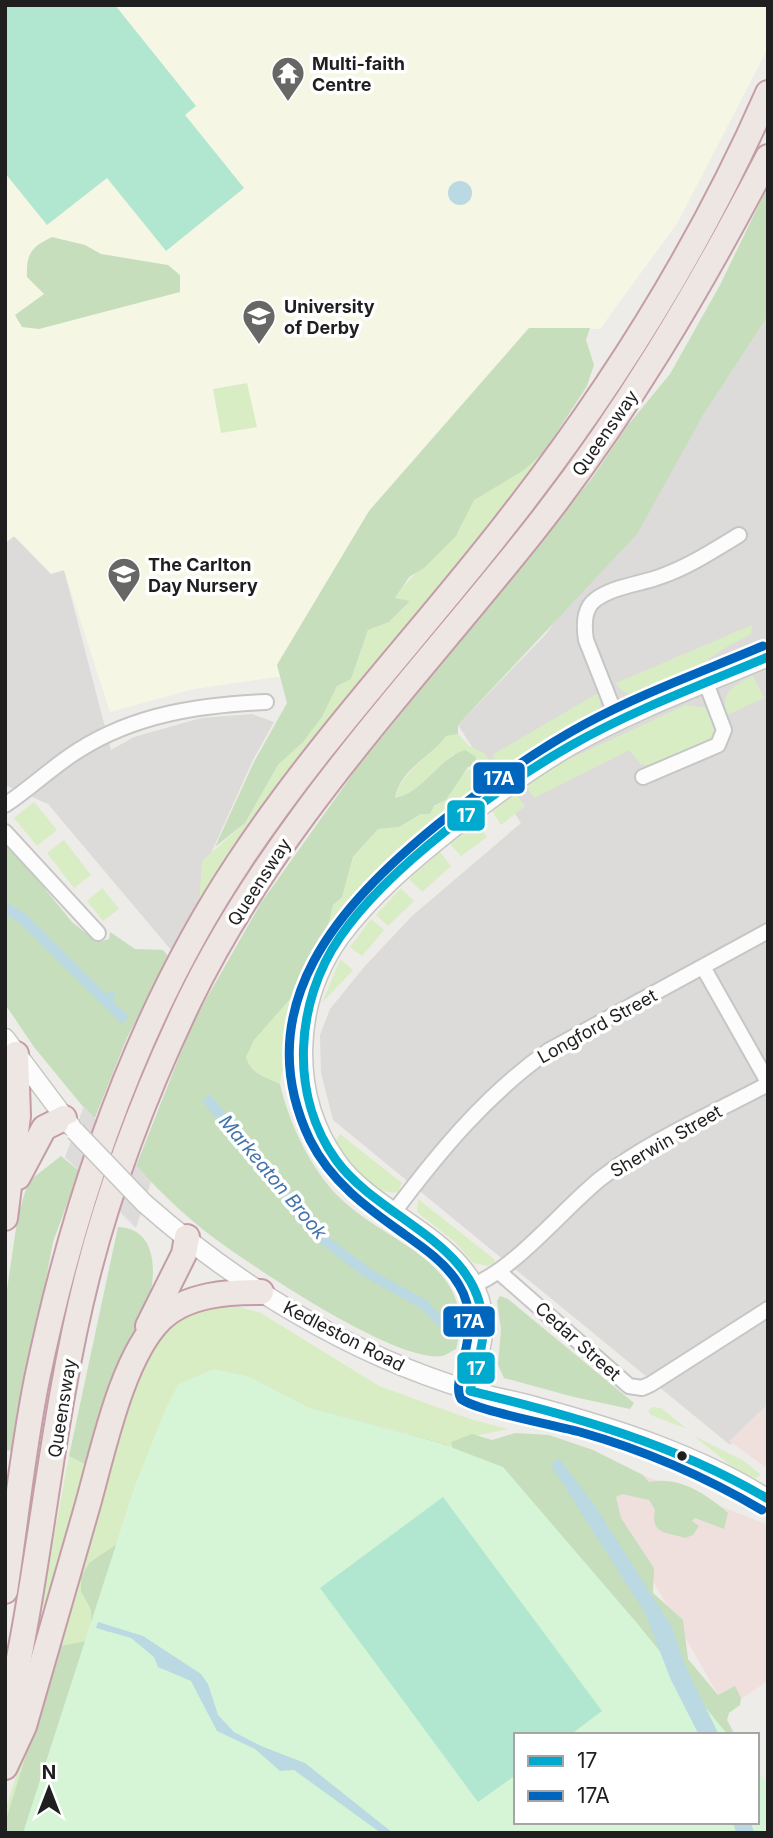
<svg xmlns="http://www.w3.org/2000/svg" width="773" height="1838" font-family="Inter,sans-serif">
<rect width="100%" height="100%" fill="#edece8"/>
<!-- residential -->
<g fill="#dcdbd9">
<path d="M 768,316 L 768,1408 L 730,1445 L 333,1120 L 321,1073 L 320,1035 L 330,1009 L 365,966 L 412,916 L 521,823 L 458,725 L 546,634 L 702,417 Z"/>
<path d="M 14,536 L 51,573 L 64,570 L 111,750 L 134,737 L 201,718 L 252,714 L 274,722 L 253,760 L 203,871 L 202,896 L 171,950 L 48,804 L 5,785 L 5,543 Z"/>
</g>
<!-- commercial -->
<g fill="#f0e0dd">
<path d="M 768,1404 L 768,1469 L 729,1441 Z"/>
<path d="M 578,1449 L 768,1525 L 768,1681 L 726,1709 Z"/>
</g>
<!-- education -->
<path fill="#f6f6e4" d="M 5,5 L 768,5 L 768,48 L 678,222 L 600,329 L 529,328 L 369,511 L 277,664 L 284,676 L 194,689 L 110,712 L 64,570 L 51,574 L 14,536 L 5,543 Z"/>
<!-- grass -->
<g fill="#d9edc5">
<path d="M 247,383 L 257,427 L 221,433 L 213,389 Z"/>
<path d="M 544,452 C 476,555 388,646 310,742 C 269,793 233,848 199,904 L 202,861 L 245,823 L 278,765 L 303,742 L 322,717 L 337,686 L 351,679 L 368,630 L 389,622 L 409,602 L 395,598 C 411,573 435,558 455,536 C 465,526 465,507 476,498 C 498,481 523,471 544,452 Z"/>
<path d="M 752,625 L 751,634 C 742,640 731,644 722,650 C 702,663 634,717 616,683 Z"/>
<path d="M 753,676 L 764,698 L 727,715 C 719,692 736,684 753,676 Z"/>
<path d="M 600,692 L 600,707 L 593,717 L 508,767 L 498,765 L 492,755 Z"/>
<path d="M 686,705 L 708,708 L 718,729 L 710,745 L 650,766 L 641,764 L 629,750 L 534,798 L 526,785 L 565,761 Z"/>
<path d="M 458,734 L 469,746 L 484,753 L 498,776 L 393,856 L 315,946 L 329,922 L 333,905 L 342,897 L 353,858 L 378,829 L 399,827 L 446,800 L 463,774 L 475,765 L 453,754 C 436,771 419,793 395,799 C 403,767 429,760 446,736 Z"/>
<path d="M 515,793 L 525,806 L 501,825 L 492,811 Z"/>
<path d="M 34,802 L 57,830 L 37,846 L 14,818 Z"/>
<path d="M 476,823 L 487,837 L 461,856 L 450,844 Z"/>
<path d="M 64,840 L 91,875 L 74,888 L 47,853 Z"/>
<path d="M 440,852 L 451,866 L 422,892 L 409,879 Z"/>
<path d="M 102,888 L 119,909 L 103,921 L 87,901 Z"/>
<path d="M 401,888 L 414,901 L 388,926 L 376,915 Z"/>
<path d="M 371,919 L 384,930 L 362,956 L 350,947 Z"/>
<path d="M 340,959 L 353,970 L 322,1003 L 340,960 Z"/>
<path d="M 298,990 L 280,1084 C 265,1077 251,1074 246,1057 L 254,1039 Z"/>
<path d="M 340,1134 L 402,1183 L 398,1192 C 370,1197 348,1161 336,1141 Z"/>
<path d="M 418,1199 L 494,1259 L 495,1263 L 488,1266 L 473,1263 L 456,1243 L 417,1212 Z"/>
<path d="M 226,1303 L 261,1313 L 379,1386 L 470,1419 L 508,1429 C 488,1434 470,1436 451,1442 L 516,1735 L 516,1822 L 431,1833 L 410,1434 L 310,1408 L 248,1376 L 214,1369 L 178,1385 L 135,1486 L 23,1833 L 5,1833 L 5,1812 L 143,1358 L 148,1347 L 185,1312 Z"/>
<path d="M 652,1407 L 661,1408 L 687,1429 L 651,1415 L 648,1411 Z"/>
<path d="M 694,1436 L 744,1461 L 761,1475 L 755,1478 L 734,1468 Z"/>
<path d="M 69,1456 L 87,1465 L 47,1607 L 41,1606 Z"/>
</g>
<!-- forest -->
<g fill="#c6debc">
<path d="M 768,186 L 768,316 L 702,417 L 637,534 L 458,725 L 458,734 L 446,736 C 430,759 401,767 395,798 C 425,792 437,759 465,750 L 476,757 L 475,765 L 468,767 L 446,800 L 434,806 L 430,814 L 421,814 L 399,827 L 378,829 L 353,857 L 342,897 L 333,905 L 329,922 L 306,965 L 298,990 L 254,1040 L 246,1057 C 251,1074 265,1077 280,1084 C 289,1123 310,1168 339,1197 C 387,1245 479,1262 456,1349 C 452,1351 446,1355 442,1356 C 398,1363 266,1275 228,1248 C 194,1225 164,1196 136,1166 L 193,1022 L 261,903 L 357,768 L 592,478 L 628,425 L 670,374 L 720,285 Z"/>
<path d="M 52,237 L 85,245 L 101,254 L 168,265 L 180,275 L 180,292 L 39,329 L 22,327 L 15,315 L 44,294 L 27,277 C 26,254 31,247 52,237 Z"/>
<path d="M 529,328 L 590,328 L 586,340 L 594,365 L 587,386 L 544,452 L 524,470 L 474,500 L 456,536 L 424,568 L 409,577 L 395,598 L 410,601 L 389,622 L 368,630 L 351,679 L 337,686 L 322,717 L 303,742 L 278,765 L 245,823 L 215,847 L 254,762 L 287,703 L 277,665 L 369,511 Z"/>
<path d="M 5,840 L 72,922 L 97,942 L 109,939 L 110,932 L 135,949 L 163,950 L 168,956 L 126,1040 L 94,1120 L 34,1047 L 5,1004 Z"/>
<path d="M 61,1156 L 79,1171 L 53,1242 L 14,1451 L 5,1450 L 5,1303 L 18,1215 L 26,1189 L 34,1177 Z"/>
<path d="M 118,1227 C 153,1228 156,1264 151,1291 L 87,1465 L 69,1456 Z"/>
<path d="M 500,1296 L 508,1299 L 634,1403 L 630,1409 L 574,1397 L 504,1378 L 498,1365 L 501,1329 L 497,1301 Z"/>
<path d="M 214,1369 L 248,1376 L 310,1408 L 445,1444 L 453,1451 L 451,1442 L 472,1434 L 492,1440 L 515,1433 L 549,1435 L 593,1450 L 643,1475 L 649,1482 C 680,1476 706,1494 728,1513 L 724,1529 L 695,1518 L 692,1521 L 699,1526 L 693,1535 L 685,1538 C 667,1532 650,1535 655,1510 L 649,1500 L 622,1494 L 616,1497 L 621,1518 L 654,1568 L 653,1593 L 683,1620 L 688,1659 L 718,1695 L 735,1686 L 741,1698 L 740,1705 L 729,1713 L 727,1720 L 735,1735 L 630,1735 L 631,1710 L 44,1833 L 5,1833 L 5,1823 L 60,1646 L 92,1640 L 91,1610 L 81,1591 L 81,1577 L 89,1563 L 117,1544 L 165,1410 Z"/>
</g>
<!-- park -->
<path fill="#d5f5d6" d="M 214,1369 L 248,1376 L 310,1408 L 440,1443 L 503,1467 L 636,1622 L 728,1735 L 516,1735 L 516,1822 L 757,1822 L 757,1771 L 768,1784 L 768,1833 L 23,1833 L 135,1486 L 165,1410 L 178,1385 Z"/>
<!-- pitch -->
<g fill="#b1e7d1">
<path d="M 5,5 L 115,5 L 196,106 L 185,115 L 244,188 L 166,251 L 107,178 L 47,225 L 5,173 Z"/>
<path d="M 443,1497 L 602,1711 L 570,1735 L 516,1735 L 516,1775 L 478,1802 L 320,1588 Z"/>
</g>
<!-- water -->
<g fill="#bad9e2">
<circle cx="460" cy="193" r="12"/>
<path d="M 5,902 L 25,913 L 107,995 L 111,990 L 116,994 L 112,1000 L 129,1017 L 122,1024 L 23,926 L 5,913 Z"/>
<path d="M 210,1094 L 301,1207 L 332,1240 L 377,1273 L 426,1300 L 449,1323 L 441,1329 L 420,1308 L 361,1275 L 314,1238 L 202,1101 Z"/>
<path d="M 559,1458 L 595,1506 L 672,1627 L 684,1663 L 719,1735 L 699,1735 L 671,1680 L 645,1613 L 551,1465 Z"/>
<path d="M 98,1622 L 143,1636 L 201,1674 L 208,1684 L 218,1715 L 234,1732 L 261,1746 L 305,1763 L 393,1833 L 381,1833 L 294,1770 L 280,1771 L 255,1749 L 217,1731 L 191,1681 L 158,1667 L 154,1657 L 131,1638 L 96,1628 Z"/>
<path d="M 733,1822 L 751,1822 L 754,1833 L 736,1833 Z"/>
</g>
<!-- pier -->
<path fill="#dddcdb" d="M 84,1106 L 151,1182 L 136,1228 L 65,1157 Z"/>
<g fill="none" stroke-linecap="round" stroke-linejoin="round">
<defs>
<g id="minor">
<path d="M 618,721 L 586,640 C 584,627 583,609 595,600 C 613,586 642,584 662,576 C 690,566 714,550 739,535"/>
<path d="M 643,777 L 718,745 L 724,730 L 706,683"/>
<path d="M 5,805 C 31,788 53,766 79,750 C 136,714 200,705 266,702"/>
<path d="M 5,832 L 98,933"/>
<path d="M 703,967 L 768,1082"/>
<path d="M 394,1212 C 439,1152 486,1095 548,1051 L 768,931"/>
<path d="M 499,1272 L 629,1386 L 642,1388 L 651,1384 L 768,1309"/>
<path d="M 473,1285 C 515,1269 563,1209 600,1179 C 650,1140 712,1114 768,1084"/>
</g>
<g id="tertiary">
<path d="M 5,1038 L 71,1126"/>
<path d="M 144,1203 C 237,1285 349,1354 469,1390 C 493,1397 518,1401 541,1408 C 618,1429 701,1456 768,1499"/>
<path d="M 470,1391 C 474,1372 481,1353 483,1334 C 492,1245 377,1221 336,1160 C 290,1094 293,1003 340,937 C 371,895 413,860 453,828 C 491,798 529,770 570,746 C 633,710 702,685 768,657"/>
</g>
<g id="trunk">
<path d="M 18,1177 L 44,1128 L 64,1118"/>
<path d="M 5,1218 L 18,1116 L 16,1054"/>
<path d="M 148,1326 L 184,1254 L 187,1237"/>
<path d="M 5,1591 C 16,1520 23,1448 37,1379 C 75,1197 136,1017 239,862 C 318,742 417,638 505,525 C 609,393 700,248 768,93"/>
<path d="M 5,1724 C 40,1576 50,1423 87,1277 C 111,1182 147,1089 189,1001 C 274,826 411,685 531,534 C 624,417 699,290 768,157"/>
<path d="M 5,1767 L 24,1726 C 45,1654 65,1582 86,1511 C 102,1456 121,1358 161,1319 C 187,1294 228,1292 261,1292"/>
</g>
</defs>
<!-- minor casing -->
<use href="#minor" stroke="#c6c6c4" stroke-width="18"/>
<!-- tertiary casing -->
<use href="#tertiary" stroke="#c6c6c4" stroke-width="21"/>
<!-- trunk casing -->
<use href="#trunk" stroke="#c49da8" stroke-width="28"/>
<!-- minor -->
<use href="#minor" stroke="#fcfcfc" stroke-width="14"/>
<!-- tertiary -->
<use href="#tertiary" stroke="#fcfcfc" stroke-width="18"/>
<!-- trunk -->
<use href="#trunk" stroke="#eee6e2" stroke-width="24"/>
<defs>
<path id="tertiary-bridge" d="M 75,1131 L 144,1203"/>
</defs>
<!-- tertiary-bridge casing -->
<use href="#tertiary-bridge" stroke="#c6c6c4" stroke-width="21" stroke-linecap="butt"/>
<!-- tertiary-bridge -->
<use href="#tertiary-bridge" stroke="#fcfcfc" stroke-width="18"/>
<defs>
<path id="bus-1" d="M 768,657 C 701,685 633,710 570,746 C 497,788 388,867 340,937 C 295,1002 289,1095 336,1160 C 381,1222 487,1244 483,1334 C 482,1353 474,1373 470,1391 C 574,1416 675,1444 768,1499"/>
<path id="bus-2" d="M 762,1510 C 704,1476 644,1450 580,1432 C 554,1425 478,1411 461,1399 C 449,1379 486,1329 459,1285 C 447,1264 424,1248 404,1234 C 367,1208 331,1182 310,1140 C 246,1006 341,903 438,824 C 485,787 533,752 585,724 C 642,693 704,671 763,646"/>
</defs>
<!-- bus-1 casing -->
<use href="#bus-1" stroke="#fff" stroke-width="14"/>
<!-- bus-2 casing -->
<use href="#bus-2" stroke="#fff" stroke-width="14"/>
<!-- bus-1 -->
<use href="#bus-1" stroke="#00a9ce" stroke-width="9"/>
<!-- bus-2 -->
<use href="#bus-2" stroke="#0065bd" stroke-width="9"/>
</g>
<!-- icons -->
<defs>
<symbol id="temple-pin" viewBox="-11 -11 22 30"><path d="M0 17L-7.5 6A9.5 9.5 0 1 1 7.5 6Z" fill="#676765" stroke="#fff"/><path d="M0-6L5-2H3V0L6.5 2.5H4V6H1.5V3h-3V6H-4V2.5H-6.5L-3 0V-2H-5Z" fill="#fff"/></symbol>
<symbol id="university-pin" viewBox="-11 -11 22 30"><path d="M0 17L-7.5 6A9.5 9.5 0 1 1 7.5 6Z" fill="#676765" stroke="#fff"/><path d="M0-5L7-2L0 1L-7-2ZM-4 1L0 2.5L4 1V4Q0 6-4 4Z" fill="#fff"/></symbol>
<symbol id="school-pin" viewBox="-11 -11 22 30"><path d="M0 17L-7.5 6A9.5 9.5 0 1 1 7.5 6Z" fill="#676765" stroke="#fff"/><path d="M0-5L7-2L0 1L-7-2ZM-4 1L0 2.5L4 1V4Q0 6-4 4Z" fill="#fff"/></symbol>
</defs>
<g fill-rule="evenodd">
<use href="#temple-pin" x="269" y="54" width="38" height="52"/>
<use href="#university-pin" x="240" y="297" width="38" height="52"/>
<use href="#school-pin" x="105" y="555" width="38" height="52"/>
</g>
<!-- markers -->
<circle fill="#1f1f1f" stroke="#fff" stroke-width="2.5" cx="682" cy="1456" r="6"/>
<g text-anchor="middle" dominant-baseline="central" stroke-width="7" stroke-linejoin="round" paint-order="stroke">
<!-- poi labels -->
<g font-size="18" font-weight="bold" fill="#1f1f1f" stroke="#fff" text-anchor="start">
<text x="312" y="63">Multi-faith<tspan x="312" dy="21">Centre</tspan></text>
<text x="284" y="306">University<tspan x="284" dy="21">of Derby</tspan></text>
<text x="148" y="564">The Carlton<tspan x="148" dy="21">Day Nursery</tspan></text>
</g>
<!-- street labels -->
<g font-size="18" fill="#1f1f1f" stroke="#fff">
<text transform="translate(605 433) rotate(-55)">Queensway</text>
<text transform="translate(259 882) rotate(-57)">Queensway</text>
<text transform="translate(597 1026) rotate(-29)">Longford Street</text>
<text transform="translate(666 1141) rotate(-30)">Sherwin Street</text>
<text transform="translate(344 1336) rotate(27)">Kedleston Road</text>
<text transform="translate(578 1341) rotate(42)">Cedar Street</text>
<text transform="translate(62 1408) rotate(-81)">Queensway</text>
</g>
<!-- water labels -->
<g font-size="19" font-style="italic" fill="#4375ac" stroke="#fff">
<text transform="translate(273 1177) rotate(50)">Markeaton Brook</text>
</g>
</g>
<g stroke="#fff" stroke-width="2.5">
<rect x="472" y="761" width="54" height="34" rx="7" fill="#0065bd"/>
<rect x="446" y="799" width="40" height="33" rx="7" fill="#00a9ce"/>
<rect x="442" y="1305" width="54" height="33" rx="7" fill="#0065bd"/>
<rect x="456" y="1351" width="40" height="34" rx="7" fill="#00a9ce"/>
</g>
<g font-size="19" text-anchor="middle" font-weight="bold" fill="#fff">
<text x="499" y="785">17A</text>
<text x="466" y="822">17</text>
<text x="469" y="1328">17A</text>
<text x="476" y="1375">17</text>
</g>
<!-- border -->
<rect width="773" height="1838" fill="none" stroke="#1f1f1f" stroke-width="14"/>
<!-- legend -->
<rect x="514" y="1733" width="245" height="91" fill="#ffffff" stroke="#a5a5a5" stroke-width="2"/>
<rect x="528" y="1756" width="35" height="10" fill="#00a9ce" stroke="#a5a5a5" stroke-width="2"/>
<text x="577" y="1768" font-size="21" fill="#1f1f1f">17</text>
<rect x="528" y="1791" width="35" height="10" fill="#0065bd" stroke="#a5a5a5" stroke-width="2"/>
<text x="577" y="1803" font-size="21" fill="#1f1f1f">17A</text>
<!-- north arrow -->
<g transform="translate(49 1789)" stroke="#ffffff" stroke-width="5" paint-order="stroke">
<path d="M0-5L12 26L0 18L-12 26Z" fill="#1f1f1f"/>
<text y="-10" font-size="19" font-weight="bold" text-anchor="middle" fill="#1f1f1f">N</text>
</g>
</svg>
